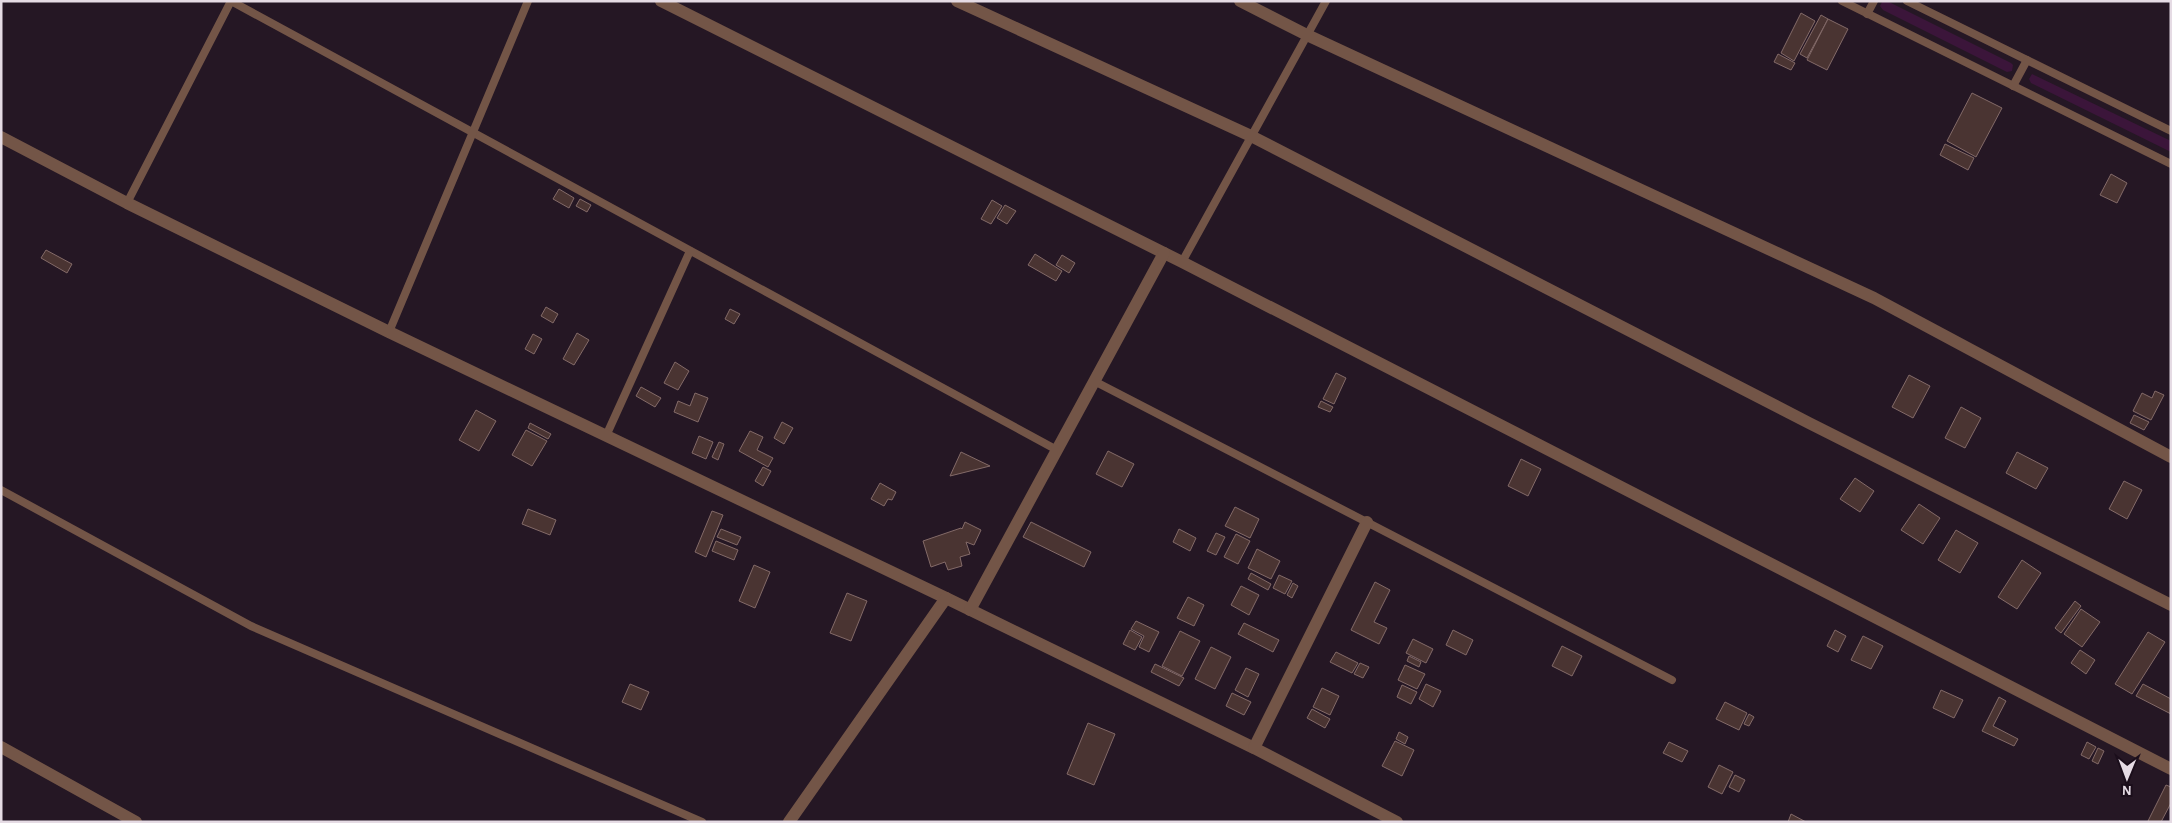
<svg xmlns="http://www.w3.org/2000/svg" width="2172" height="823" font-family="'Alegreya Sans',sans-serif">
<rect width="100%" height="100%" fill="#251724"/>
<!-- green -->
<g fill="#3b153a">
<path d="M 1887,1 L 2011,63 L 2013,65 L 2012,71 L 2007,72 L 1883,10 L 1880,6 L 1882,2 Z"/>
<path d="M 2032,74 L 2171,141 L 2171,152 L 2031,83 L 2029,79 Z"/>
</g>
<!-- building -->
<g fill="#4a3432" stroke="#836a68">
<path d="M 1801,13 L 1815,21 L 1794,61 L 1781,53 Z"/>
<path d="M 1821,15 L 1828,19 L 1807,58 L 1800,54 Z"/>
<path d="M 1828,19 L 1848,29 L 1827,70 L 1807,60 Z"/>
<path d="M 1778,54 L 1795,63 L 1791,70 L 1774,62 Z"/>
<path d="M 1972,93 L 2002,108 L 1976,157 L 1947,141 Z"/>
<path d="M 1945,144 L 1974,158 L 1968,170 L 1940,155 Z"/>
<path d="M 2111,174 L 2127,183 L 2117,203 L 2100,195 Z"/>
<path d="M 559,189 L 574,198 L 569,208 L 553,199 Z"/>
<path d="M 580,199 L 591,205 L 587,212 L 576,206 Z"/>
<path d="M 992,200 L 1002,206 L 991,224 L 981,219 Z"/>
<path d="M 1005,205 L 1016,211 L 1007,224 L 997,218 Z"/>
<path d="M 46,250 L 72,264 L 67,273 L 41,258 Z"/>
<path d="M 1035,254 L 1062,271 L 1056,281 L 1028,265 Z"/>
<path d="M 1062,255 L 1075,263 L 1069,273 L 1056,265 Z"/>
<path d="M 546,307 L 558,314 L 553,323 L 541,316 Z"/>
<path d="M 730,309 L 740,314 L 734,324 L 725,319 Z"/>
<path d="M 577,333 L 589,340 L 574,365 L 563,359 Z"/>
<path d="M 533,334 L 542,339 L 534,354 L 525,349 Z"/>
<path d="M 675,362 L 689,371 L 678,390 L 664,383 Z"/>
<path d="M 1336,373 L 1346,378 L 1334,404 L 1323,399 Z"/>
<path d="M 1909,375 L 1930,386 L 1913,418 L 1892,407 Z"/>
<path d="M 641,387 L 661,398 L 655,407 L 636,396 Z"/>
<path d="M 2155,391 L 2164,395 L 2151,420 L 2133,411 L 2142,393 L 2152,398 Z"/>
<path d="M 695,393 L 708,398 L 698,422 L 674,412 L 678,401 L 690,406 Z"/>
<path d="M 1321,401 L 1333,407 L 1330,412 L 1318,407 Z"/>
<path d="M 1961,407 L 1981,418 L 1965,448 L 1945,438 Z"/>
<path d="M 476,410 L 496,421 L 479,451 L 459,440 Z"/>
<path d="M 2134,415 L 2149,422 L 2144,430 L 2130,423 Z"/>
<path d="M 782,422 L 793,428 L 784,444 L 774,438 Z"/>
<path d="M 530,423 L 551,434 L 548,439 L 528,428 Z"/>
<path d="M 526,430 L 547,441 L 532,466 L 512,455 Z"/>
<path d="M 750,431 L 763,437 L 757,450 L 773,458 L 768,467 L 739,451 Z"/>
<path d="M 699,436 L 713,442 L 706,459 L 692,453 Z"/>
<path d="M 719,442 L 724,444 L 718,460 L 712,457 Z"/>
<path d="M 1108,451 L 1134,464 L 1122,487 L 1096,474 Z"/>
<path d="M 961,452 L 990,466 L 950,476 Z"/>
<path d="M 2017,452 L 2048,468 L 2036,489 L 2006,473 Z"/>
<path d="M 1521,459 L 1541,469 L 1528,496 L 1508,486 Z"/>
<path d="M 763,467 L 771,471 L 763,486 L 755,481 Z"/>
<path d="M 1855,478 L 1874,491 L 1860,512 L 1840,499 Z"/>
<path d="M 2124,481 L 2142,490 L 2127,519 L 2109,509 Z"/>
<path d="M 880,483 L 896,492 L 892,500 L 888,499 L 884,506 L 871,499 Z"/>
<path d="M 1919,504 L 1940,518 L 1923,544 L 1901,530 Z"/>
<path d="M 1235,507 L 1259,519 L 1250,538 L 1225,526 Z"/>
<path d="M 528,509 L 556,520 L 550,535 L 522,524 Z"/>
<path d="M 712,511 L 723,515 L 706,557 L 695,552 Z"/>
<path d="M 965,522 L 981,530 L 974,545 L 966,542 L 970,554 L 960,557 L 962,566 L 948,570 L 945,562 L 931,567 L 923,541 L 961,528 L 962,529 Z"/>
<path d="M 1031,522 L 1091,552 L 1084,567 L 1023,537 Z"/>
<path d="M 721,529 L 741,537 L 737,545 L 717,537 Z"/>
<path d="M 1179,529 L 1196,538 L 1190,551 L 1173,542 Z"/>
<path d="M 1956,530 L 1978,543 L 1960,573 L 1938,560 Z"/>
<path d="M 1216,533 L 1225,537 L 1216,555 L 1207,551 Z"/>
<path d="M 1236,534 L 1250,541 L 1238,564 L 1224,557 Z"/>
<path d="M 716,541 L 738,550 L 734,560 L 712,551 Z"/>
<path d="M 1257,549 L 1280,561 L 1271,579 L 1248,568 Z"/>
<path d="M 2022,560 L 2041,573 L 2017,609 L 1998,597 Z"/>
<path d="M 754,565 L 770,572 L 755,608 L 739,601 Z"/>
<path d="M 1251,573 L 1271,584 L 1268,590 L 1248,579 Z"/>
<path d="M 1279,575 L 1292,581 L 1285,594 L 1273,588 Z"/>
<path d="M 1375,582 L 1390,590 L 1374,622 L 1387,628 L 1379,644 L 1351,630 Z"/>
<path d="M 1293,583 L 1298,586 L 1292,598 L 1287,595 Z"/>
<path d="M 1241,586 L 1259,595 L 1249,615 L 1231,605 Z"/>
<path d="M 847,593 L 867,601 L 851,641 L 830,633 Z"/>
<path d="M 1188,597 L 1204,605 L 1194,626 L 1177,618 Z"/>
<path d="M 2075,601 L 2081,606 L 2061,633 L 2055,628 Z"/>
<path d="M 2081,609 L 2100,622 L 2082,647 L 2064,634 Z"/>
<path d="M 1136,621 L 1159,632 L 1149,652 L 1139,647 L 1144,636 L 1131,629 Z"/>
<path d="M 1244,623 L 1279,640 L 1273,652 L 1238,634 Z"/>
<path d="M 1130,630 L 1142,637 L 1135,650 L 1123,644 Z"/>
<path d="M 1453,630 L 1473,640 L 1466,655 L 1446,645 Z"/>
<path d="M 1835,630 L 1846,636 L 1838,652 L 1827,646 Z"/>
<path d="M 1180,631 L 1200,641 L 1182,676 L 1162,666 Z"/>
<path d="M 2148,632 L 2165,642 L 2132,694 L 2115,684 Z"/>
<path d="M 1863,636 L 1883,646 L 1871,669 L 1851,660 Z"/>
<path d="M 1413,639 L 1433,649 L 1426,663 L 1406,653 Z"/>
<path d="M 1562,646 L 1582,656 L 1572,676 L 1552,666 Z"/>
<path d="M 1211,647 L 1231,657 L 1215,689 L 1195,679 Z"/>
<path d="M 2080,650 L 2095,660 L 2086,674 L 2071,663 Z"/>
<path d="M 1336,652 L 1358,663 L 1352,673 L 1330,662 Z"/>
<path d="M 1409,656 L 1421,662 L 1419,667 L 1407,661 Z"/>
<path d="M 1360,663 L 1369,667 L 1363,678 L 1354,674 Z"/>
<path d="M 1155,664 L 1184,678 L 1179,686 L 1151,672 Z"/>
<path d="M 1405,665 L 1425,674 L 1417,689 L 1398,680 Z"/>
<path d="M 1246,668 L 1259,674 L 1248,697 L 1235,690 Z"/>
<path d="M 630,684 L 649,692 L 641,710 L 622,702 Z"/>
<path d="M 1426,684 L 1441,691 L 1433,707 L 1419,699 Z"/>
<path d="M 2143,684 L 2171,699 L 2171,714 L 2136,696 Z"/>
<path d="M 1402,685 L 1417,692 L 1411,704 L 1397,697 Z"/>
<path d="M 1322,688 L 1339,696 L 1330,715 L 1313,707 Z"/>
<path d="M 1941,690 L 1963,700 L 1954,718 L 1933,708 Z"/>
<path d="M 1232,693 L 1251,702 L 1244,715 L 1226,706 Z"/>
<path d="M 1999,697 L 2006,701 L 1993,726 L 2018,739 L 2014,746 L 1982,731 Z"/>
<path d="M 1725,702 L 1747,713 L 1739,730 L 1716,719 Z"/>
<path d="M 1312,709 L 1330,719 L 1325,728 L 1307,718 Z"/>
<path d="M 1749,714 L 1754,717 L 1749,726 L 1744,724 Z"/>
<path d="M 1088,723 L 1115,734 L 1094,785 L 1067,774 Z"/>
<path d="M 1399,732 L 1408,737 L 1405,744 L 1396,739 Z"/>
<path d="M 1395,741 L 1414,750 L 1402,776 L 1382,766 Z"/>
<path d="M 1669,742 L 1688,751 L 1682,762 L 1663,753 Z"/>
<path d="M 2087,742 L 2096,747 L 2089,759 L 2081,755 Z"/>
<path d="M 2098,748 L 2104,751 L 2098,764 L 2092,761 Z"/>
<path d="M 1719,765 L 1733,772 L 1722,794 L 1708,787 Z"/>
<path d="M 1735,775 L 1745,780 L 1739,792 L 1729,787 Z"/>
<path d="M 2166,785 L 2171,787 L 2171,803 L 2161,822 L 2150,822 L 2148,821 Z"/>
<path d="M 1791,814 L 1806,822 L 1788,822 Z"/>
</g>
<g fill="none" stroke-linecap="round" stroke-linejoin="round">
<!-- lane -->
<g stroke="#735547" stroke-width="8">
<path d="M 231,1 L 1057,450"/>
<path d="M 1842,1 L 2171,164"/>
<path d="M 1907,1 L 2171,131"/>
<path d="M 1867,14 L 1874,1"/>
<path d="M 2013,86 L 2027,60"/>
<path d="M 127,203 L 231,1"/>
<path d="M 1182,262 L 1326,1"/>
<path d="M 389,332 L 528,1"/>
<path d="M 1094,381 L 1672,680"/>
<path d="M 606,436 L 690,251"/>
<path d="M 1,490 L 251,626 L 702,822"/>
</g>
<!-- street -->
<g stroke="#735547" stroke-width="12">
<path d="M 661,1 L 1182,262 L 2171,769"/>
<path d="M 957,1 L 1251,136 L 1809,423 L 2171,605"/>
<path d="M 1240,1 L 1307,35 L 1874,298 L 2171,457"/>
<path d="M 1,137 L 127,203 L 389,332 L 946,598 L 1254,748 L 1397,822"/>
<path d="M 970,610 L 1164,253"/>
<path d="M 1,747 L 136,822"/>
<path d="M 1254,748 L 1367,522"/>
<path d="M 789,822 L 946,598"/>
</g>
</g>
<!-- border -->
<rect width="2172" height="823" fill="none" stroke="#e5dbe4" stroke-width="5"/>
<!-- north arrow -->
<g transform="translate(2127 778) rotate(181)" stroke="#1b0e1b" stroke-width="4" paint-order="stroke">
<path d="M0-4L9 19L0 12L-9 19Z" fill="#e5dbe4"/>
<text y="-8" font-size="14" font-weight="bold" text-anchor="middle" fill="#e5dbe4">N</text>
</g>
</svg>
